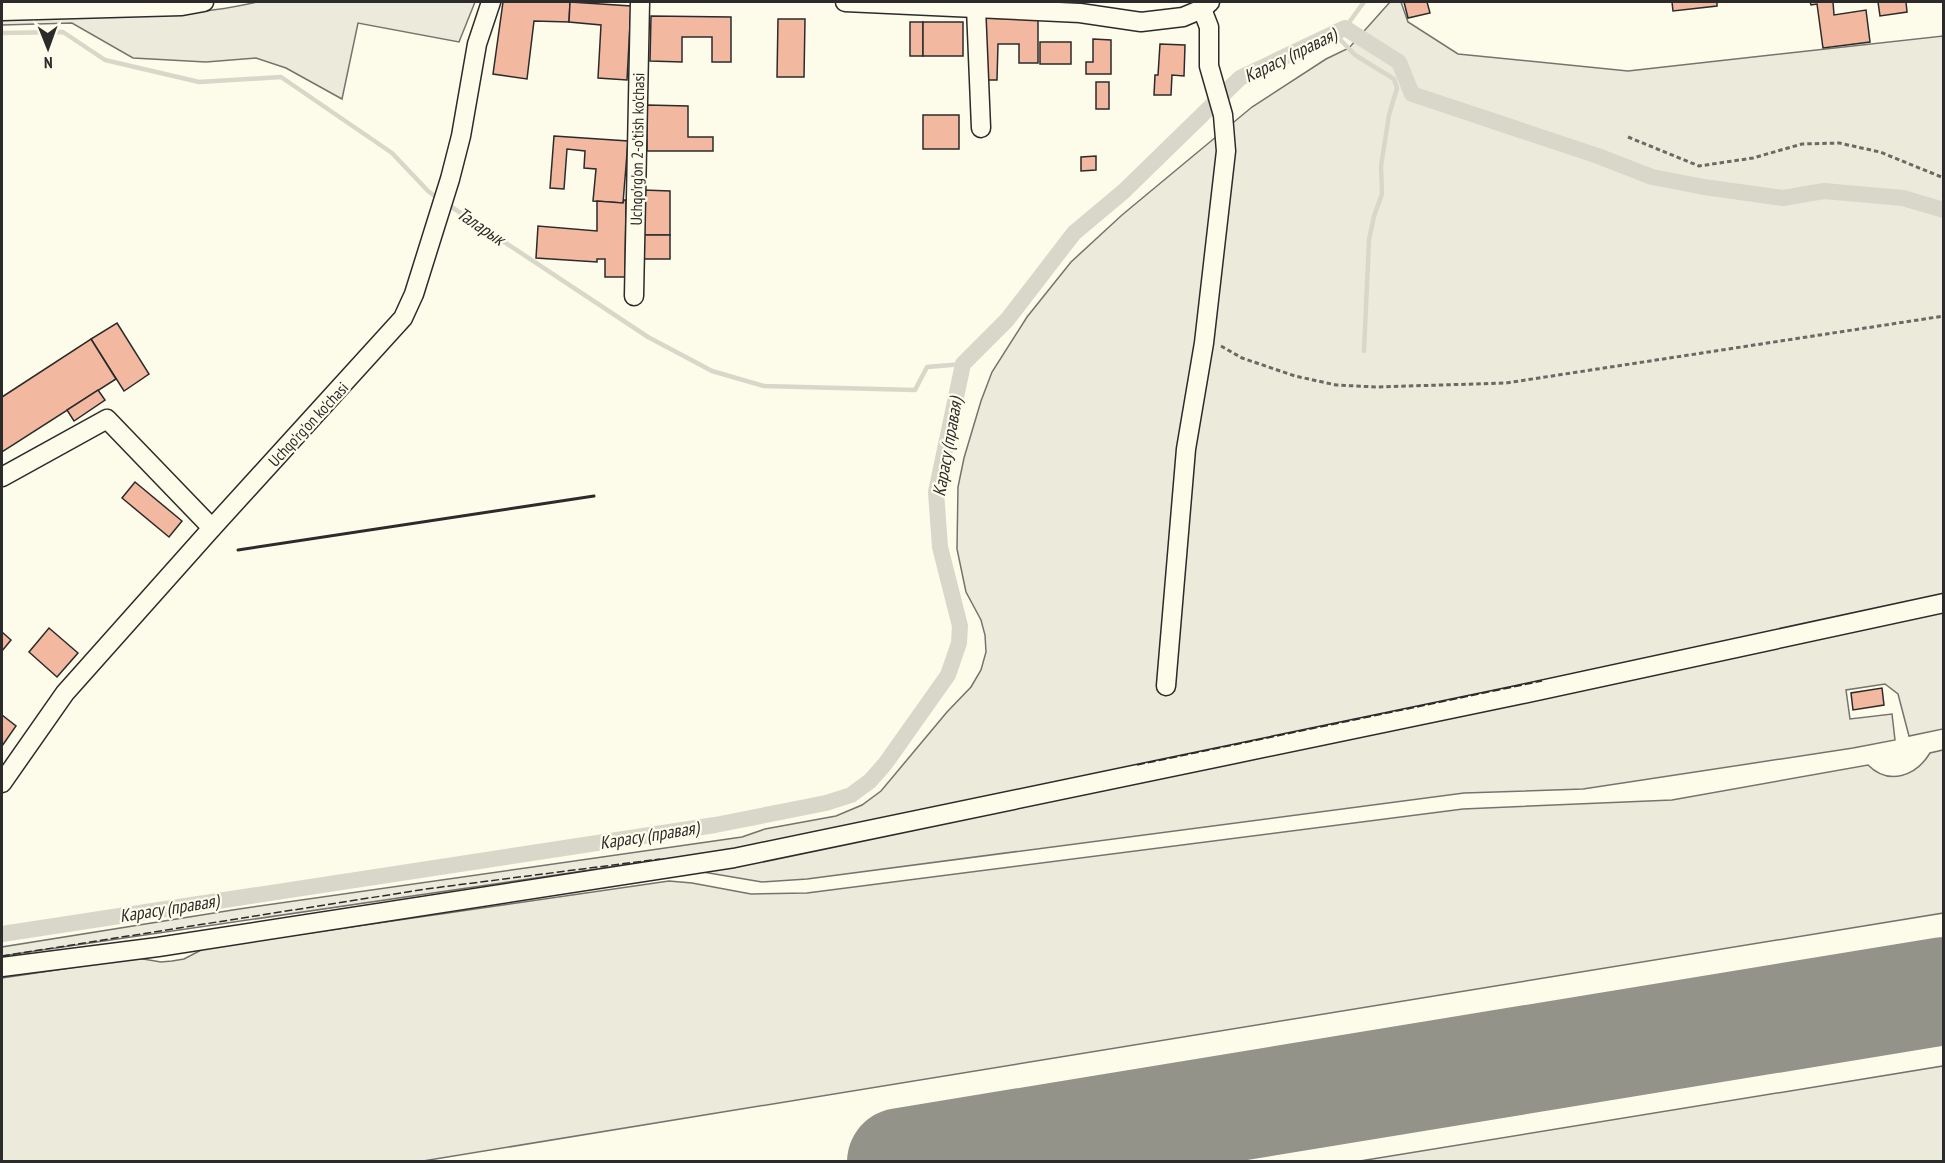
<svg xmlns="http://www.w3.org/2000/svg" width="1945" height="1163" font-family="'PT Sans Narrow',sans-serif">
<rect width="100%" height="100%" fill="#fdfbea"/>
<!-- green -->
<g fill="#ecebdb" stroke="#74746e" stroke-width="1.5">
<path d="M 257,2 L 475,2 L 459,42 L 358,23 L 342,99 L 286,68 L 256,58 L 206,62 L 133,58 L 72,23 L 2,25 L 2,19 C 85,16 176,21 257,2 Z"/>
<path d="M 1390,2 L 1401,2 L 1408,22 L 1458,54 L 1628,71 L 1943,36 L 1943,595 L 826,833 L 688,858 L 665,859 L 2,956 L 2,947 L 239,909 L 742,837 L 765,829 L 836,816 L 862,805 L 881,791 L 947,712 L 971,687 L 981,670 L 986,652 L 985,635 L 981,620 L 966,592 L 957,549 L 958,487 L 964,458 L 981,401 L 992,372 L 1027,317 L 1071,262 L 1122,215 L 1252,107 L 1326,59 L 1349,48 Z"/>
<path d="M 1943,610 L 1943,729 L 1909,736 L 1898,694 L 1885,684 L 1846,690 L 1850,719 L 1892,714 L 1895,740 L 1853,748 L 1583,789 L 1464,793 L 807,879 L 762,882 L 703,872 Z"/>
<path d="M 1943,750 L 1943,913 L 423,1161 L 2,1162 L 2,978 L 137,958 L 161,962 L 172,961 L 184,959 L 205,948 L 669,881 L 692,883 L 751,894 L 807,893 L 1463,809 L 1672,800 L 1868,765 C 1889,786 1916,776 1930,753 Z"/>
<path d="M 1943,1066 L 1943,1161 L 1360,1161 Z"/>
</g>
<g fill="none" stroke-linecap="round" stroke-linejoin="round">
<!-- stream -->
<g stroke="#d8d7c9" stroke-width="4.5">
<path d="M 1345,28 L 1364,2"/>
<path d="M 2,33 L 63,32 L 105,60 L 199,82 L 281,77 L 392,153 L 428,191 L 440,200"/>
<path d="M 1334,33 L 1355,55 L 1394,79 L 1397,88 L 1389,115 L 1381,166 L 1382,194 L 1374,216 L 1369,240 L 1364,351"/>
<path d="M 447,204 L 648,337 L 712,371 L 764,386 L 915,390 L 927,367 L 963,364"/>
</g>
<!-- canal -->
<path stroke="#d8d7c9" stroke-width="16" d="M 2,934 L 715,825 L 826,803 L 851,795 L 870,781 L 885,764 L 948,675 L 959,643 L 960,626 L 940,547 L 936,492 L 963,364 L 1007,320 L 1074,233 L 1124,191 L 1240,78 L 1345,28 L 1399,62 L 1412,94 L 1598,156 L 1652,177 L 1704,187 L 1783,198 L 1824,191 L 1903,198 L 1944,210"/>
<!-- runway -->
<path stroke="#94938a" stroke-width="108" d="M 901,1162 L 1944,991"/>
</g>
<!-- building -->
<g fill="#f2b8a0" stroke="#2b2b2b" stroke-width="1.5">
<path d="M 503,2 L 570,2 L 569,22 L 534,21 L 527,79 L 493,74 Z"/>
<path d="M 570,2 L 631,6 L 627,80 L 598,78 L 601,25 L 569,22 Z"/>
<path d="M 1404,2 L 1427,2 L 1430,13 L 1408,18 Z"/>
<path d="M 1672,2 L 1717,2 L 1717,6 L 1673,11 Z"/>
<path d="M 1810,2 L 1833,2 L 1834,15 L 1866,10 L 1870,42 L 1823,48 L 1817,4 L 1811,5 Z"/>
<path d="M 1878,2 L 1906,2 L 1907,12 L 1880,16 Z"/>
<path d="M 651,16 L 731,17 L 731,62 L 712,62 L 712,37 L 682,37 L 682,62 L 650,61 Z"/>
<path d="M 982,18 L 1038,19 L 1038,63 L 1019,63 L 1019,44 L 998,44 L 997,80 L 982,80 Z"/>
<path d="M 778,19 L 805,19 L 804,77 L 777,77 Z"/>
<rect x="910" y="22" width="13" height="34"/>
<rect x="923" y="22" width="40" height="34"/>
<path d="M 1093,39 L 1111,40 L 1111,74 L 1086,74 L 1086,62 L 1093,62 Z"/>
<rect x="1040" y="42" width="31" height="22"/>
<path d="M 1160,44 L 1185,45 L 1184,76 L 1172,75 L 1171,95 L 1154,95 L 1155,75 L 1158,75 Z"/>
<rect x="1096" y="82" width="13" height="27"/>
<path d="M 647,105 L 688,106 L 688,137 L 713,137 L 713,151 L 647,151 Z"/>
<rect x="923" y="115" width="36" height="34"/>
<path d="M 554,136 L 628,141 L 623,203 L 593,201 L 596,169 L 584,168 L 585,151 L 567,149 L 564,189 L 550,188 Z"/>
<path d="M 1096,156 L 1096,170 L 1081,171 L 1081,157 Z"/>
<path d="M 643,190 L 670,191 L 670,235 L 643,235 Z"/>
<path d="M 624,200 L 626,200 L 625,277 L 605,277 L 605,259 L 597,259 L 597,262 L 536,258 L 538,226 L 597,231 L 597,201 L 623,203 Z"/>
<rect x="643" y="235" width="27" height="24"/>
<path d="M 117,323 L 149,374 L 124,391 L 91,339 Z"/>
<path d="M 91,339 L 116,379 L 2,452 L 2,397 Z"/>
<path d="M 98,390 L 105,400 L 74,421 L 67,410 Z"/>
<path d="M 135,482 L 182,521 L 169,537 L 122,498 Z"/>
<path d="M 49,628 L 78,653 L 57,677 L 29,652 Z"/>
<path d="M 2,632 L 11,640 L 2,651 Z"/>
<path d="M 1882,688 L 1884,705 L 1853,710 L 1851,693 Z"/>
<path d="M 2,715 L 16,726 L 2,746 Z"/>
</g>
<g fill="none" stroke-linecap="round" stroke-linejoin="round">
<defs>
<g id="minor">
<path d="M 845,2 L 1080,13 L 1141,22 L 1183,17 L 1202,9 L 1210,2"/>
<path d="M 976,8 L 981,128"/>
<path d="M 2,11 L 182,6 L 204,2"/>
<path d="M 634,296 L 640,2"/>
<path d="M 2,477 L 107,419 L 212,528"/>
<path d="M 1166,686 L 1186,449 L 1204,343 L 1226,151 L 1223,115 L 1209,66 L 1209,27 L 1202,9"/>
<path d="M 2,783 L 65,693 L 212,528 L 403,318 L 414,294 L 450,179 L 461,136 L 477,44 L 491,2"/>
<path d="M 2,967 L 158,947 L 734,858 L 1518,695 L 1944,603"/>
</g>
</defs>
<!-- minor casing -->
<use href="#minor" stroke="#2b2b2b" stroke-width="21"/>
<!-- path -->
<g stroke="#6a6964" stroke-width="3" stroke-dasharray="4.5 3" stroke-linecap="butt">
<path d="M 1628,137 L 1699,166 L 1753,158 L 1802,144 L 1839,143 L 1880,152 L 1944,178"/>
<path d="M 1221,346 L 1242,358 L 1295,376 L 1336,385 L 1376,387 L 1506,383 L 1944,316"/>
</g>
<!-- minor -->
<use href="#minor" stroke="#fdfbea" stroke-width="18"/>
<!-- fence -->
<g stroke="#2b2b2b" stroke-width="1.5" stroke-dasharray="8 3" stroke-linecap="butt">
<path d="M 1137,765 L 1542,681"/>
<path d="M 2,956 L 426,889 L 660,859"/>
</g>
<!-- wall -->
<path stroke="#2b2b2b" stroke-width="3" d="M 238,550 L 594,496"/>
</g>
<g text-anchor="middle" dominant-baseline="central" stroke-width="4.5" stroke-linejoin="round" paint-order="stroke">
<!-- street labels -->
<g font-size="16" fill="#2b2b2b" stroke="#fdfbea">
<text transform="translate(637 149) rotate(-89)">Uchqo'rg'on 2-o'tish ko'chasi</text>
<text transform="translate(308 424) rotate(-47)">Uchqo'rg'on ko'chasi</text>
</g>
<!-- water labels -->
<g font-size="18" font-style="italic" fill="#2b2b2b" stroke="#fdfbea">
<text transform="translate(1290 55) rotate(-26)">Карасу (правая)</text>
<text transform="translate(481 226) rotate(34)">Таларык</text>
<text transform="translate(947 447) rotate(-80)">Карасу (правая)</text>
<text transform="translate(649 835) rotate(-9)">Карасу (правая)</text>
<text transform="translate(169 908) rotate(-9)">Карасу (правая)</text>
</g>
</g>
<!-- border -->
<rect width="1945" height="1163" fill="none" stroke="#2b2b2b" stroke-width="6"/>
<!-- north arrow -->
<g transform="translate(48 48) rotate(179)" stroke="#fdfbea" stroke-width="4.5" paint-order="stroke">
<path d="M0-4.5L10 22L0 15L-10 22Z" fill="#2b2b2b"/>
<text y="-9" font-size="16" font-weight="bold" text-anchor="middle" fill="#2b2b2b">N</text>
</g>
</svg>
